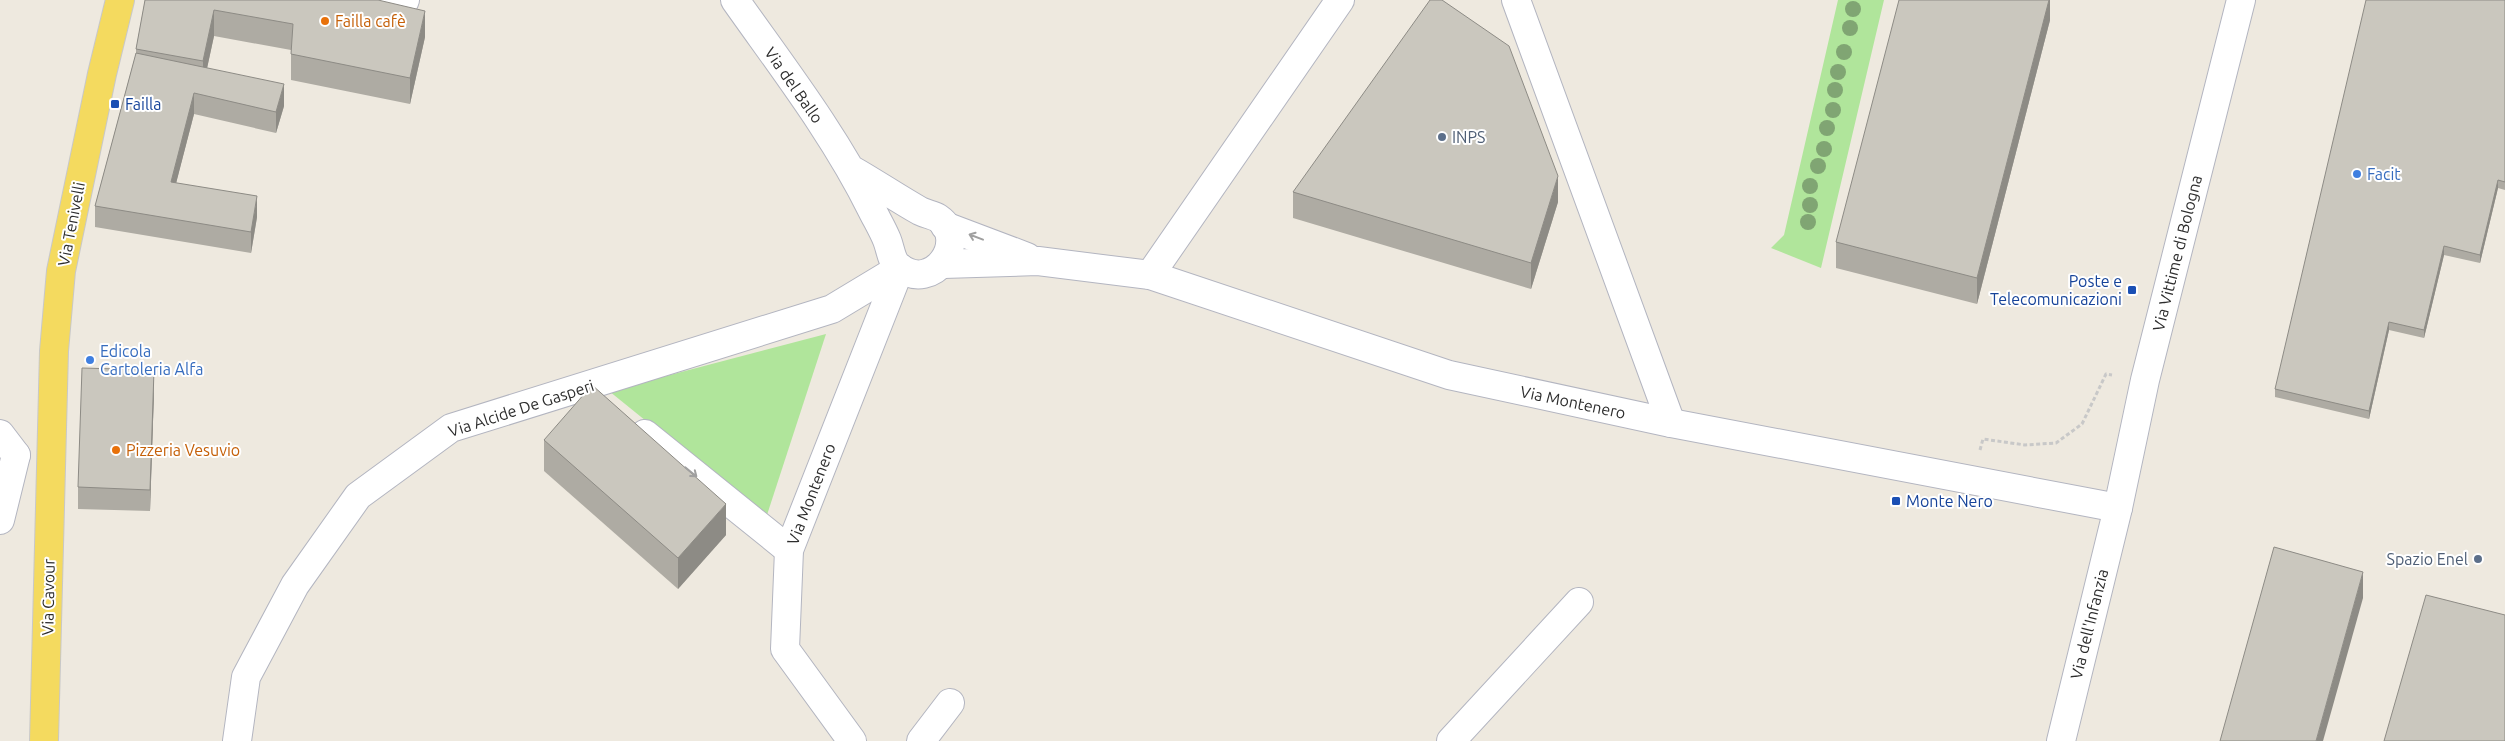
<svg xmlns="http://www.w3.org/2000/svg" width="2505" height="741" font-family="Ubuntu,sans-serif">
<rect width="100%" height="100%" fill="#eee9df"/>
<!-- green -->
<g fill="#b0e59b">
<path d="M 1838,0 L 1884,0 L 1821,268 L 1771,248 L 1784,235 Z"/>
<path d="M 826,334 L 766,518 L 609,391 Z"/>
</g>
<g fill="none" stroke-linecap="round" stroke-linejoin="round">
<defs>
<g id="minor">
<path d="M 387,0 L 403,4 L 405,0"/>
<path d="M 735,0 C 783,68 835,135 872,210 C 877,220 883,230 887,240 C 891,250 891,261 899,267 C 933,294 970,240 938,218 C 933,215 926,214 920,211 C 897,198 875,183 852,170"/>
<path d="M 1516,0 L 1671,423"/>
<path d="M 945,226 L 1027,257"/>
<path d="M 943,264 L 1038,261 L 1150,275 L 1449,375 L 1671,423 L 2118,508"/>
<path d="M 1150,275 L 1340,0"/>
<path d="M 0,434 L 16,455"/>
<path d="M 645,434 L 789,550"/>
<path d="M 0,520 L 16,455"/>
<path d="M 237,741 L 246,677 L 295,585 L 358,496 L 451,428 L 832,309 L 900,268"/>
<path d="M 852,741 L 785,649 L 789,550 L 900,268"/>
<path d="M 921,741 L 950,703"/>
<path d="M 1451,741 L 1579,602"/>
<path d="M 2061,741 L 2118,508 L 2145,380 L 2241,0"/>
</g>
<path id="major" d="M 44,741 L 54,351 L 61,271 L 102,74 L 120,0"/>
</defs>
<!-- minor casing -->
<use href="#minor" stroke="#b3b5c0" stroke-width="30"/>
<!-- major casing -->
<use href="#major" stroke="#c8c8c8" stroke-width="30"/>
<!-- path -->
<path stroke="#c8c8c8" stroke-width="3" stroke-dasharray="4 2.5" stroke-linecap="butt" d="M 1980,450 L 1983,439 L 2025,445 L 2056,443 L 2082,424 L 2106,374 L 2112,375"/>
<!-- minor -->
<use href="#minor" stroke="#fff" stroke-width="28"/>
<!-- major -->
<use href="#major" stroke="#f4da5f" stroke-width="28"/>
</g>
<!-- trees -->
<g fill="#80a573">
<circle cx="1853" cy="9" r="8"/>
<circle cx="1850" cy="28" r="8"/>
<circle cx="1844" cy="52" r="8"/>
<circle cx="1838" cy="72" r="8"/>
<circle cx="1835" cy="90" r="8"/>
<circle cx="1833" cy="110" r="8"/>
<circle cx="1827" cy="128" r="8"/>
<circle cx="1824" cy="149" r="8"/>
<circle cx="1818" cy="166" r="8"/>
<circle cx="1810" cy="186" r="8"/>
<circle cx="1810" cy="205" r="8"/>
<circle cx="1808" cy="222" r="8"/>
</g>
<!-- wall -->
<g fill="#aeaba3">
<path d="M 145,0 L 425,37 L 410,104 L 291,80 L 291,50 L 214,36 L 207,68 L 284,106 L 276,133 L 194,114 L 176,183 L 257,217 L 251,253 L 95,227 L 95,206 L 136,53 L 136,49 Z"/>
<path d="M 2050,0 L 2050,20 L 1977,304 L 1836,268 L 1836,242 Z"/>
<path d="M 2505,0 L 2505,190 L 2498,188 L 2480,263 L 2444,255 L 2424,338 L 2389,330 L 2369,419 L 2275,397 L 2275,389 Z"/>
<path d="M 1293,192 L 1558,202 L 1531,289 L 1293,218 Z"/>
<path d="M 154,392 L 150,511 L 78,509 L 78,487 Z"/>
<path d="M 544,440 L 726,535 L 678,589 L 544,471 Z"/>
</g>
<!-- shaded-wall -->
<g fill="#8d8b85">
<path d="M 2049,0 L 2050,0 L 2050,20 L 1977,304 L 1977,278 Z"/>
<path d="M 214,10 L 214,36 L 203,87 L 203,61 Z"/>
<path d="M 425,11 L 425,37 L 410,104 L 410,78 Z"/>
<path d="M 284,84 L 284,106 L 276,133 L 276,112 Z"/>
<path d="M 194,93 L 194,114 L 171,203 L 171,182 Z"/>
<path d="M 1558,176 L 1558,202 L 1531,289 L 1531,263 Z"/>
<path d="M 2498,180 L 2498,188 L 2480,263 L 2480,255 Z"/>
<path d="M 257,196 L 257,217 L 251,253 L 251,232 Z"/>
<path d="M 2444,246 L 2444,255 L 2424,338 L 2424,330 Z"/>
<path d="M 2389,322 L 2389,330 L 2369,419 L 2369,411 Z"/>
<path d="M 154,370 L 154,392 L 150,511 L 150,490 Z"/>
<path d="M 726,504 L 726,535 L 678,589 L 678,558 Z"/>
<path d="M 2363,572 L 2363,598 L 2323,741 L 2316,741 Z"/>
</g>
<!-- building -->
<g fill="#cac7be" stroke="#8d8b85">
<path d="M 145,0 L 378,0 L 425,11 L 410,78 L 291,54 L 293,24 L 214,10 L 203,61 L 136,49 Z"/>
<path d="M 1430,0 L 1442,0 L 1509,46 L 1558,176 L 1531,263 L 1293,192 Z"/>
<path d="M 1899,0 L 2049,0 L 1977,278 L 1836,242 Z"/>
<path d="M 2366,0 L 2505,0 L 2505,182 L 2498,180 L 2480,255 L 2444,246 L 2424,330 L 2389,322 L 2369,411 L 2275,389 Z"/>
<path d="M 136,53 L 284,84 L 276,112 L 194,93 L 171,182 L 257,196 L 251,232 L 95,206 Z"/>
<path d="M 82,368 L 154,370 L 150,490 L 78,487 Z"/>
<path d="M 592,385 L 726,504 L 678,558 L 544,440 Z"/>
<path d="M 2274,547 L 2363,572 L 2316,741 L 2220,741 Z"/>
<path d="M 2426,595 L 2505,615 L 2505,741 L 2384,741 Z"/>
</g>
<!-- one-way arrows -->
<defs><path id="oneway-shaft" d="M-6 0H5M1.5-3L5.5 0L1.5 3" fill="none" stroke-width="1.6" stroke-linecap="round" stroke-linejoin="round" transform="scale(1.25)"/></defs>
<g stroke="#a0a0a0">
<use href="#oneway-shaft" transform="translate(976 237) rotate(-159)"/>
<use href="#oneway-shaft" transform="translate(691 472) rotate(39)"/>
</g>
<!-- markers -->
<g fill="#e8710a" stroke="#fff" stroke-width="2">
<circle cx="325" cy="21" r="5"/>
<circle cx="116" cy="450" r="5"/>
</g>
<g fill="#1a4fb4" stroke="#fff" stroke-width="2">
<rect x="110" y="99" width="10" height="10" rx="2.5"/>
<rect x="2127" y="285" width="10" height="10" rx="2.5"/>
<rect x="1891" y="496" width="10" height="10" rx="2.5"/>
</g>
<g fill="#5c6f8a" stroke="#fff" stroke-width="2">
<circle cx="1442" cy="137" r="5"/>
<circle cx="2478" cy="559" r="5"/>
</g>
<g fill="#3f7fe0" stroke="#fff" stroke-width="2">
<circle cx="2357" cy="174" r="5"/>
<circle cx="90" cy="360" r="5"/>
</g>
<g text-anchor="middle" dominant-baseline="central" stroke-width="4" stroke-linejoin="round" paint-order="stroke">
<!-- food labels -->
<g font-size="16" fill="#c56008" stroke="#fff" text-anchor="start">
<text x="335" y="21">Failla cafè</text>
<text x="126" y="450">Pizzeria Vesuvio</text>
</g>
<!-- street labels -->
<g font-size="16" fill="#2d2d2d" stroke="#fff">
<text transform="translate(794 85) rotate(55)">Via del Ballo</text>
<text transform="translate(71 224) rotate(-79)">Via Tenivelli</text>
<text transform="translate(2177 253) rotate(-76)">Via Vittime di Bologna</text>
<text transform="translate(1573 402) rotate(12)">Via Montenero</text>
<text transform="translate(521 408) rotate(-18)">Via Alcide De Gasperi</text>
<text transform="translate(811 494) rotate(-69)">Via Montenero</text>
<text transform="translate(48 597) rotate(-89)">Via Cavour</text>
<text transform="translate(2089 624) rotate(-76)">Via dell'Infanzia</text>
</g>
<!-- transit labels -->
<g font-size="16" fill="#164399" stroke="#fff" text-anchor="start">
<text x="125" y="104">Failla</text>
<text x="2122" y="281" text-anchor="end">Poste e<tspan x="2122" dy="18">Telecomunicazioni</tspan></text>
<text x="1906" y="501">Monte Nero</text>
</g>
<!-- service labels -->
<g font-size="16" fill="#4e5e75" stroke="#fff" text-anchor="start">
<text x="1452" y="137">INPS</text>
<text x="2468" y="559" text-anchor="end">Spazio Enel</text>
</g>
<!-- shop labels -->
<g font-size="16" fill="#366cbe" stroke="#fff" text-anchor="start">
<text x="2367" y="174">Facit</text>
<text x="100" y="351">Edicola<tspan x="100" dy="18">Cartoleria Alfa</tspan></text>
</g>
</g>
</svg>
